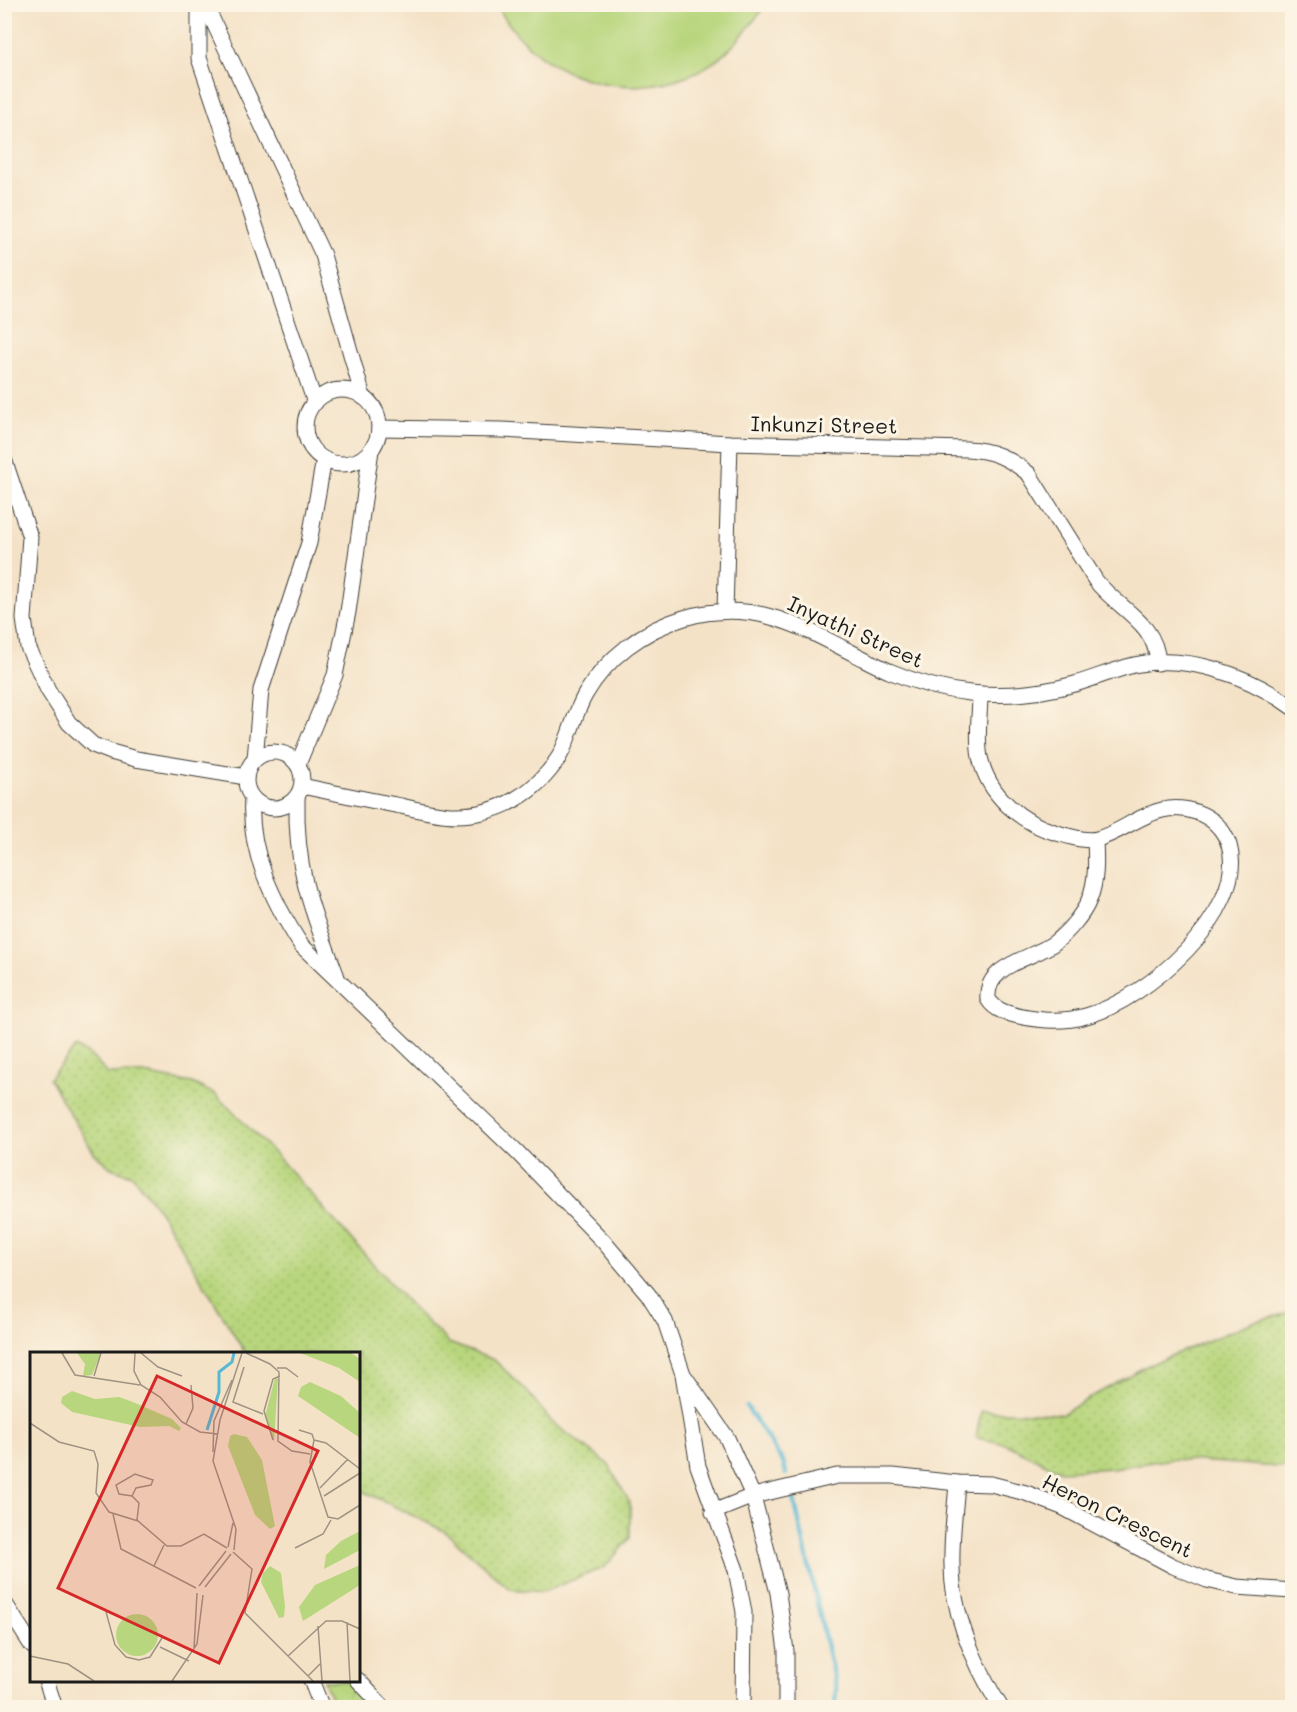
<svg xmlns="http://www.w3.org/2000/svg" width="1297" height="1712" font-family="Mali,sans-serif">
<defs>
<pattern id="grass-dots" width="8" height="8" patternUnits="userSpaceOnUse" patternTransform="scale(1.5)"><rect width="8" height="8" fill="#b8d67d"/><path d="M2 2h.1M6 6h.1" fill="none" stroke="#9eb76b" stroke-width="1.8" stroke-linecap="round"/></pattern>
<pattern id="park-crowns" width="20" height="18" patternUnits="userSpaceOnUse" patternTransform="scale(1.5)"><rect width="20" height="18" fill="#b8d67d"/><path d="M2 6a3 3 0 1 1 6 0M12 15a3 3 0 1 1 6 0" fill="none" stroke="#9eb76b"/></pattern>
</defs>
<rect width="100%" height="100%" fill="#fcf5e5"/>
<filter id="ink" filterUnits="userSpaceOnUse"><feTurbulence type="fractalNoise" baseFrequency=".0167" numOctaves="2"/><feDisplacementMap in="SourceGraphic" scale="12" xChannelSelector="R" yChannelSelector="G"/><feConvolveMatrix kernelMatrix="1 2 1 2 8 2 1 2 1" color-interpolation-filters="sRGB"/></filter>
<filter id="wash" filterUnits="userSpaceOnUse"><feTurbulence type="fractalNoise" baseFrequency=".008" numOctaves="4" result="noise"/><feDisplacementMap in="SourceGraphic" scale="24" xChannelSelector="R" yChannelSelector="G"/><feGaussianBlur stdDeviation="1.35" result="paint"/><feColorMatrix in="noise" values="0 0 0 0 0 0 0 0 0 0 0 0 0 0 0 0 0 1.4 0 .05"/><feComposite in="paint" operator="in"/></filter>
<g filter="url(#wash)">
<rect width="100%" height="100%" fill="#f4e2c7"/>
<!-- grass -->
<g fill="url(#grass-dots)" stroke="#6a794c" stroke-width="1.5">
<path d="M 76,1047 L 90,1055 L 108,1074 L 144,1074 L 192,1083 L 215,1094 L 275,1154 L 408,1303 L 449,1343 L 494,1360 L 526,1390 L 552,1422 L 608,1464 L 630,1503 L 630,1538 L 605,1567 L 543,1592 L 510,1589 L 444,1531 L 359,1489 L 358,1354 L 245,1353 L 159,1210 L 132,1175 L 111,1168 L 94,1153 L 49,1079 Z"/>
<path d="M 1292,1312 L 1292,1468 L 1173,1459 L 1112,1468 L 1060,1471 L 1006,1444 L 976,1438 L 981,1411 L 1062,1414 L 1144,1367 L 1253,1322 Z"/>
</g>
<!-- park -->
<path fill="url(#park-crowns)" stroke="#6a794c" stroke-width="1.5" d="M 324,1681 L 351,1681 L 373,1707 L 335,1707 Z"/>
<!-- pitch -->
<path fill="#b8d67d" stroke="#6a794c" stroke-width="1.5" d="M 497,5 L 766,5 C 746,31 726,60 694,73 C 620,105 533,75 497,5 Z"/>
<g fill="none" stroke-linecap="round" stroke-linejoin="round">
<!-- stream -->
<g stroke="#56b8d5" stroke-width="4.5">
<path d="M 747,1407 L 784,1464 L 786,1474"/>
<path d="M 794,1499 L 836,1688 L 835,1708"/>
</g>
</g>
</g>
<g filter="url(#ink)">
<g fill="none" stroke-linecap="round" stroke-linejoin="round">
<defs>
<g id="minor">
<path d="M 199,4 L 199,58 L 315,403"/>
<path d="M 205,4 L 323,255 L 363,397"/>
<circle cx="342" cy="427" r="37"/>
<path d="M 379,428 L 502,430 L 730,443 L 967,449 C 992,450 1009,458 1029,474 L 1096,581 C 1119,610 1156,622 1158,663"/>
<path d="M 4,459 L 30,537 L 24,619 L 28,647 L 48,690 L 69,723 L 93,745 L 111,752 L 136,759 L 246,777"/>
<path d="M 725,611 L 730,443"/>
<path d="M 980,694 C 980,714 976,738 980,757 C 988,795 1021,823 1057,833 C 1068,836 1085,842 1097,839 C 1116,834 1132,821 1150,814 C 1180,801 1218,812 1229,845 C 1249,912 1144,1001 1086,1016 C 1065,1022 1043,1021 1023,1017 C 1009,1014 995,1011 988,999 C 985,964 1033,959 1054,943 C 1067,933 1083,915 1089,900 C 1097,881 1096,860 1095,840"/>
<circle cx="274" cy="780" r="28"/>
<path d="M 255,759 L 261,690 L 309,543 L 324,459"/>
<path d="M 298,764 L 335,675 L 348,612 L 371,450"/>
<path d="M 302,786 C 335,793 368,800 401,806 C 419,810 438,815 456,815 C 498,815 537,793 559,757 C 570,738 574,714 585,695 C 606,658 643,630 684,618 C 767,594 818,639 889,671 C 915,682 942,690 970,693 C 1005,697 1041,693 1075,684 C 1095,678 1114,670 1134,665 C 1188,653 1249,676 1292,707"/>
<path d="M 252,798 C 248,851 273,901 301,945 L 517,1152 L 604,1242 L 648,1294 L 665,1321 L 683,1374 L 698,1466 L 736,1570 L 744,1612 L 743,1708"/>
<path d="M 297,798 C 295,872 312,910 337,977"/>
<path d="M 685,1377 L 727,1438 L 753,1496 L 778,1593 L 786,1651 L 786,1708"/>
<path d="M 957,1483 C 955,1511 951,1538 952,1566 C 952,1614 976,1667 1001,1708"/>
<path d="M 713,1512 L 753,1496 L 837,1476 L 893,1476 L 957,1483 L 991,1484 L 1026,1493 L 1062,1507 L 1173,1566 L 1207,1580 L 1237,1587 L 1292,1591"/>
<path d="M 4,1602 L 32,1646"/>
<path d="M 46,1680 L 55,1708"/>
<path d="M 311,1680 L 322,1708"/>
<path d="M 358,1680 L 384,1708"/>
</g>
</defs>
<!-- minor casing -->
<use href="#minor" stroke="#3c3a36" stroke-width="17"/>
<!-- minor -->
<use href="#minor" stroke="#fff" stroke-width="15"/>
</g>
</g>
<g text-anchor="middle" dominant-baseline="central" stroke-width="6" stroke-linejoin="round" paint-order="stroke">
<!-- street labels -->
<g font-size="21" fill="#1c1c1c" stroke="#fcf5e5">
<text transform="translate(824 424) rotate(1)">Inkunzi Street</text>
<text transform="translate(856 631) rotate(24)">Inyathi Street</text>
<text transform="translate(1118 1515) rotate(26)">Heron Crescent</text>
</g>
</g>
<!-- overview -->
<g transform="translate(30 1352)">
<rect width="330" height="330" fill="#f4e2c7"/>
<path d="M 270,1 L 321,1 L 330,7 L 330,30 L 309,16 ZM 280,30 L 311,44 L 330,61 L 330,86 L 268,44 L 271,35 ZM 42,39 L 65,47 L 89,45 L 103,50 L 142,67 L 151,76 L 149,79 L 139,74 L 110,75 L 42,60 L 31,51 L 32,45 ZM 204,82 L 217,85 L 232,108 L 245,174 L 240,177 L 225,163 L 198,94 L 200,84 ZM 330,179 L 330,198 L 294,217 L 296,203 L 311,189 ZM 330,213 L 330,233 L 273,269 L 269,255 L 285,233 ZM 240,214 L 251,221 L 255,254 L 254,265 L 249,266 L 231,230 L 233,221 Z" fill="#b8d67d"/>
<path d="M 47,1 L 71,1 L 62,23 L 53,24 L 55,12 ZM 245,26 L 248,27 L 244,90 L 235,64 Z" fill="#b8d67d"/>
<path d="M86 283a21 21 0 1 1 42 0a21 21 0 1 1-42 0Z" fill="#b8d67d"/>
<path fill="none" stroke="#56b8d5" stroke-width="3" d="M 177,78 L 189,40 L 189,20 L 202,10 L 204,1"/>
<path fill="none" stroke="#9e9383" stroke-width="1.5" d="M 32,1 L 45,23 L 110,33M 105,1 L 104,19 L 111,33 L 130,45 L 152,70 L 170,80 L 188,82M 111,1 L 128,15 L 152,24M 216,1 L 240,12 L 249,20 L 248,89 L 262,99 L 280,102M 214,15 L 203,50 L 233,62M 247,16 L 256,16 L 268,25M 64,24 L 71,1M 0,71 L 29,90 L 64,99 L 68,112 L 66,141 L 79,160 L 108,169 L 137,194 L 151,194 L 174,182 L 197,196M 156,72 L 163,56 L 161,33M 269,78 L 282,82 L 284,88M 243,88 L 234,59 L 243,27 L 250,24M 284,88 L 280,110 L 298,165 L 308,167 L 330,153M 284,88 L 296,91 L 330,117M 183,100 L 184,69 L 202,28M 290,136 L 318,107M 102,144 L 106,136 L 121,133 L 123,128 L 105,122 L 86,133 L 89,142 L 102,144 L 109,151 L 107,168M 294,144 L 330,121M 83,162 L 91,197 L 166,236M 198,195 L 203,171M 265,196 L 293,182 L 301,168M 204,198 L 206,177 L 183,109 L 190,68 L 212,1M 203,200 L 222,217 L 215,261 L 283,329M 124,214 L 134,193M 169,234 L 196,199M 175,235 L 201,202M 76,260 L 85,293 L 96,305 L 109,308 L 120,305 L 132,286M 317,270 L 320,329M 288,274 L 292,329M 130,295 L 159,309M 164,297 L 167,241M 0,304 L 38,312 L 64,329M 258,304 L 296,269 L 312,269 L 330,277M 278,324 L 291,311M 142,329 L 167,292 L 173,243"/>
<path fill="#d62828" fill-opacity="0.15" stroke="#d62828" stroke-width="3" d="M 127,24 L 288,99 L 189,311 L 28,236 Z"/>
<rect width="330" height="330" fill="none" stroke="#1c1c1c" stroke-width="3"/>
</g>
<!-- margin -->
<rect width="1297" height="1712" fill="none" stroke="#fcf5e5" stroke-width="24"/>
</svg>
